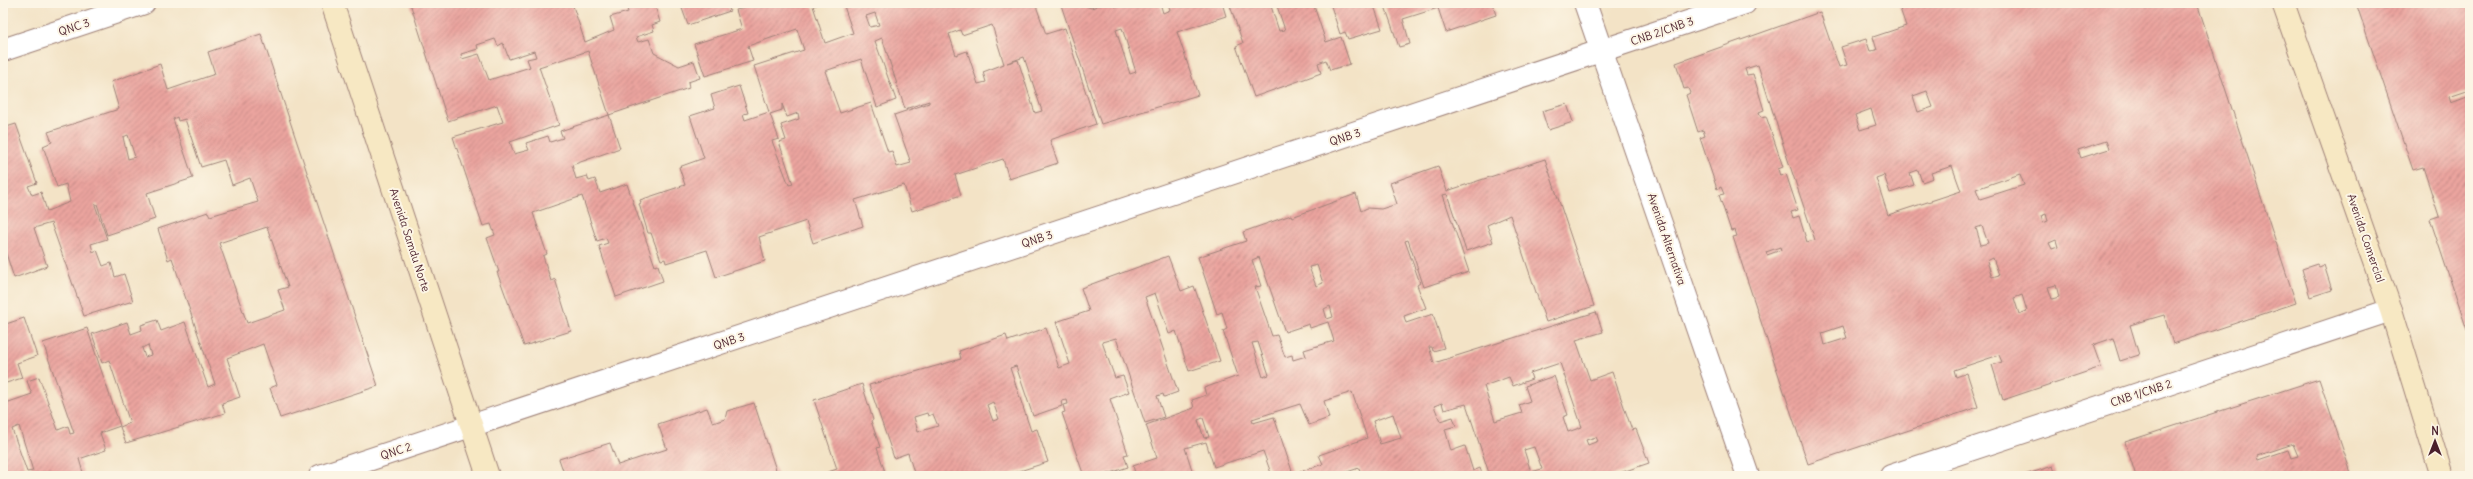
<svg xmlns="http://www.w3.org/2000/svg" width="2473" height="479" font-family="Delius,sans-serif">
<defs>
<pattern id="building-hatch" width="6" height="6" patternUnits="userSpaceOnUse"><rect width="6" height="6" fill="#eba49f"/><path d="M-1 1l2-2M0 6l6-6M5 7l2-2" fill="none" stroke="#c08582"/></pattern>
</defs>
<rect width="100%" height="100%" fill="#fcf5e5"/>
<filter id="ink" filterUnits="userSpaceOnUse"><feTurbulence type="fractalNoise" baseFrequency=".025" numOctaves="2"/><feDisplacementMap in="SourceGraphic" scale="8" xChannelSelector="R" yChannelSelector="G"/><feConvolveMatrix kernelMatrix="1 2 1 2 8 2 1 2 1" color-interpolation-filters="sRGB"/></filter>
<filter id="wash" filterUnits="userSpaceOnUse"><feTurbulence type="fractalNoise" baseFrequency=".012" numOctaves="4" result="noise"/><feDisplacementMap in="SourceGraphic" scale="16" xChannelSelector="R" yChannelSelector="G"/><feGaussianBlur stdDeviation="0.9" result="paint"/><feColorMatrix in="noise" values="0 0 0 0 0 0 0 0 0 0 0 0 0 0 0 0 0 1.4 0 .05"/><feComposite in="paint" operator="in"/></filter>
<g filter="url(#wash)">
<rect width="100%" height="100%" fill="#f3e3c6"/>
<g id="blocks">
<!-- building -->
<g fill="url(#building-hatch)" fill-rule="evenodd">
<path d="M 410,3 L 572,3 L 585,42 L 614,30 L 610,17 L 628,12 L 625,3 L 658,3 L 655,6 L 660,22 L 652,25 L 654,31 L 636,37 L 638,42 L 649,39 L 654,53 L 679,66 L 694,61 L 700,78 L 688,82 L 689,88 L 609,115 L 620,148 L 572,165 L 576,179 L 587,176 L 589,181 L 595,179 L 600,193 L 627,184 L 655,266 L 658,265 L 663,281 L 616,297 L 599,246 L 608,243 L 606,238 L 597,241 L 582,196 L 533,213 L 547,254 L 543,256 L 551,281 L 555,279 L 571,331 L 524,346 L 497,272 L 499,272 L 487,238 L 495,235 L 491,224 L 483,226 L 453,137 L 503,122 L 497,105 L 448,121 ZM 495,39 L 498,46 L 503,43 L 509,59 L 534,51 L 536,57 L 527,59 L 530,67 L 489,80 L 479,54 L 462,59 L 461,54 L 478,49 L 477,45 ZM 588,51 L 609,115 L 560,131 L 563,138 L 550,142 L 548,136 L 526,143 L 529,150 L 514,154 L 510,142 L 559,125 L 539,67 Z"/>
<path d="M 680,3 L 727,3 L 730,11 L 688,25 Z"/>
<path d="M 742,3 L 822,3 L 813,6 L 825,43 L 853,33 L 843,3 L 1035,3 L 1046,34 L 1065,28 L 1096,124 L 1050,140 L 1058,163 L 1009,179 L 1003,159 L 955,175 L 961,195 L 912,211 L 904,185 L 855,200 L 863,226 L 813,243 L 806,221 L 759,237 L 765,261 L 716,277 L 707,250 L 666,263 L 665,259 L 661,260 L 651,233 L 648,233 L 639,204 L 641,203 L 640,200 L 685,185 L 679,167 L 704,158 L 690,116 L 715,108 L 711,95 L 739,86 L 748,113 L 743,114 L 745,120 L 769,112 L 754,66 L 804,50 L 797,29 L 748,46 L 753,61 L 705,76 L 694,44 L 742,29 L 736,10 L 744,8 ZM 875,13 L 879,25 L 870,27 L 866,16 ZM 992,25 L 1004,64 L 983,72 L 986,82 L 978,84 L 967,51 L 956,55 L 949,34 L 960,30 L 962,35 ZM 882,38 L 905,109 L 929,101 L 929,103 L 894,115 L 911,163 L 897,167 L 892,151 L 888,152 L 871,103 L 840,113 L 825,71 L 861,59 L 877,107 L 896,100 L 875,41 ZM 1024,57 L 1042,111 L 1035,113 L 1018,60 L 1007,63 ZM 782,104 L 787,117 L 798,113 L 799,119 L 781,125 L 786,140 L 779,142 L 793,184 L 789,185 L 772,141 L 779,139 L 770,114 L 782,110 Z"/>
<path d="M 1069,3 L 1080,3 L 1091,8 L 1106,3 L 1114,3 L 1115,7 L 1127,3 L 1160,3 L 1163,13 L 1170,10 L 1168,3 L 1222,3 L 1226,16 L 1177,32 L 1198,95 L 1101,124 L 1061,5 ZM 1122,28 L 1136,72 L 1130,74 L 1116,30 Z"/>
<path d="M 1229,3 L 1270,3 L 1279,31 L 1285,30 L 1276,3 L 1313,3 L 1326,42 L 1341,37 L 1350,64 L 1330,70 L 1326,60 L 1318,63 L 1321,73 L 1254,97 L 1236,46 L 1243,43 Z"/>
<path d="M 1330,3 L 1373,3 L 1382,29 L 1348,39 L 1345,32 L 1340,34 Z"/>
<path d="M 1384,3 L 1492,3 L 1496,15 L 1446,32 L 1438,8 L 1403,19 L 1410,44 L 1399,47 Z"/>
<path d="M 1898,3 L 2197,3 L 2296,303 L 2173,344 L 2164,315 L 2130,325 L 2139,355 L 2120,361 L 2113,338 L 2093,345 L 2101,367 L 2003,400 L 1992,365 L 2002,362 L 1999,355 L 1954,370 L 1956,377 L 1967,373 L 1978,407 L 1808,464 L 1733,237 L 1737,236 L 1735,230 L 1731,231 L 1719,195 L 1724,194 L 1721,187 L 1717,189 L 1700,138 L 1705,136 L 1703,130 L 1698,132 L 1686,95 L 1690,93 L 1688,88 L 1684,89 L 1676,63 L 1820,12 L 1839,67 L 1847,65 L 1841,47 L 1866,39 L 1870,51 L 1877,50 L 1873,37 L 1906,26 ZM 1758,65 L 1787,157 L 1815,240 L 1807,242 L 1799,216 L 1793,218 L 1791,212 L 1798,210 L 1786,174 L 1780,176 L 1778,169 L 1783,167 L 1766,116 L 1761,117 L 1759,112 L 1764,110 L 1753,74 L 1747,75 L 1745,69 ZM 1927,91 L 1933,107 L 1918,112 L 1913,96 ZM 1871,109 L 1876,125 L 1860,130 L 1855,115 ZM 2106,141 L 2109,149 L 2081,158 L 2078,150 ZM 1952,166 L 1961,191 L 1888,215 L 1876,178 L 1884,175 L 1890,193 L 1914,185 L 1910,173 L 1918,170 L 1922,182 L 1933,178 L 1931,173 ZM 2020,174 L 2024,185 L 1980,199 L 1976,189 ZM 2046,214 L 2048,221 L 2043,223 L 2041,216 ZM 1982,226 L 1988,243 L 1981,245 L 1976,228 ZM 2056,240 L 2058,247 L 2052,249 L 2049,243 ZM 1780,247 L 1781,250 L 1767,255 L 1766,252 ZM 1993,258 L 1999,275 L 1992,277 L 1987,261 ZM 2056,285 L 2059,297 L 2052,299 L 2048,287 ZM 2022,295 L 2027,311 L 2019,314 L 2014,298 ZM 1843,326 L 1847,338 L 1825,345 L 1822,333 Z"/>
<path d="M 2356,3 L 2470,3 L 2470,90 L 2449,97 L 2451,103 L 2470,96 L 2470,339 L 2430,219 L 2439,216 L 2423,167 L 2413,170 Z"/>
<path d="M 261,34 L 378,386 L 280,418 L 270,388 L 277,385 L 263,344 L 227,358 L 240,397 L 222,403 L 225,413 L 126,443 L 120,427 L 130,423 L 109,360 L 102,363 L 92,334 L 127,322 L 131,334 L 142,330 L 141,325 L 157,320 L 161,331 L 185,322 L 208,387 L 215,384 L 172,258 L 168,260 L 158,229 L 208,212 L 210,216 L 258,202 L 250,178 L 232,185 L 224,160 L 201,167 L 185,119 L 178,121 L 177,117 L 173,119 L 193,178 L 147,193 L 155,219 L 107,235 L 97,204 L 95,205 L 107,239 L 91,244 L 93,252 L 97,250 L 103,266 L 111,263 L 115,277 L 124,274 L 133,301 L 84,316 L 51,223 L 34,228 L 47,266 L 14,278 L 3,244 L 3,128 L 16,124 L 37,183 L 28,186 L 32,195 L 41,192 L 47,211 L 70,202 L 66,184 L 57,187 L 43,146 L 52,142 L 48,132 L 119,109 L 111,82 L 160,64 L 168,90 L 215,74 L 208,52 ZM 128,135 L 135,157 L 128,159 L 123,137 ZM 267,227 L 288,287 L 278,290 L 285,310 L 247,323 L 219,243 ZM 148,345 L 151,355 L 145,357 L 142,348 Z"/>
<path d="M 1567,104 L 1573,122 L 1548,130 L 1542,111 Z"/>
<path d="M 1545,159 L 1594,306 L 1546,322 L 1510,215 L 1487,225 L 1493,242 L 1466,251 L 1447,194 L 1443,195 L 1469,272 L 1424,287 L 1408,240 L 1405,241 L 1420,283 L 1417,285 L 1426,308 L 1404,316 L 1406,323 L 1433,314 L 1444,348 L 1433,351 L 1432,347 L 1429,347 L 1434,363 L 1596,312 L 1603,332 L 1576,340 L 1590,380 L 1612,372 L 1632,430 L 1636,429 L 1649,463 L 1611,476 L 1490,476 L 1466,404 L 1444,410 L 1442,403 L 1434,406 L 1440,421 L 1453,417 L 1456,426 L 1445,429 L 1451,451 L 1465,446 L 1473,471 L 1480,468 L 1483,476 L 1362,476 L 1359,468 L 1344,473 L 1345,476 L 1272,476 L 1263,451 L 1214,467 L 1206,442 L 1185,448 L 1194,476 L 1136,476 L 1133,466 L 1157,458 L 1146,425 L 1194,408 L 1192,400 L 1206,395 L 1204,388 L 1238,376 L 1223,331 L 1227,329 L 1222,312 L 1217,314 L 1198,257 L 1246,241 L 1243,232 L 1291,215 L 1292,217 L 1356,194 L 1361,211 L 1367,208 L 1381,209 L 1397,204 L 1390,183 L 1438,166 L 1447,191 ZM 1259,257 L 1285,332 L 1309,324 L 1310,328 L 1328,322 L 1334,341 L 1304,350 L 1306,356 L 1293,360 L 1292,355 L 1285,357 L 1277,335 L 1272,336 L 1255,287 L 1261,286 L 1252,260 ZM 1317,265 L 1323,283 L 1316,286 L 1309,267 ZM 1330,306 L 1333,317 L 1327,319 L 1324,309 ZM 1258,342 L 1269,375 L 1263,377 L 1252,343 ZM 1560,363 L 1582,427 L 1568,432 L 1563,417 L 1568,415 L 1554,376 L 1525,386 L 1530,401 L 1519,405 L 1522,413 L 1495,421 L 1484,386 L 1509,377 L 1513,386 L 1532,379 L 1530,373 ZM 1352,392 L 1367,438 L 1319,455 L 1323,464 L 1293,474 L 1274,417 L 1253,423 L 1252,419 L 1300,404 L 1309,425 L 1329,418 L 1324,401 ZM 1393,414 L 1401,438 L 1380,444 L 1373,421 ZM 1203,418 L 1209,437 L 1204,438 L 1198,420 ZM 1596,437 L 1598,441 L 1588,445 L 1586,440 ZM 1534,447 L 1542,469 L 1531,472 L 1524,450 Z"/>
<path d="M 1168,256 L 1181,291 L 1194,286 L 1220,361 L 1189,371 L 1176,331 L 1169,334 L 1155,293 L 1145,297 L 1178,392 L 1164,397 L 1163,394 L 1157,396 L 1164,417 L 1145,423 L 1116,338 L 1102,342 L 1115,378 L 1123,376 L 1129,392 L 1110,399 L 1128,454 L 1124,455 L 1128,467 L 1101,476 L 1084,476 L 1062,413 L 1065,412 L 1063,405 L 1068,404 L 1067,400 L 1061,401 L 1062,406 L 1033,416 L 1016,366 L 1010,368 L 1031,431 L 1037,429 L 1048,462 L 1004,476 L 915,476 L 908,453 L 894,458 L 869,385 L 961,359 L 959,351 L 1006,335 L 1008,341 L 1046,328 L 1059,368 L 1070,364 L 1056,322 L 1089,311 L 1081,288 ZM 993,402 L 999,419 L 993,421 L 987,405 ZM 927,413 L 928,416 L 933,414 L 938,426 L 918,432 L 914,417 Z"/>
<path d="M 2317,264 L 2319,267 L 2324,265 L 2332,290 L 2310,297 L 2302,269 Z"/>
<path d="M 24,318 L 37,356 L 17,363 L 22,378 L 3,384 L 3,325 Z"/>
<path d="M 87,328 L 120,426 L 100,433 L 106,450 L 79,459 L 84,476 L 3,476 L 3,404 L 32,394 L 27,381 L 39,377 L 58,430 L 68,426 L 70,434 L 74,433 L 43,343 ZM 19,426 L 33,471 L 27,472 L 12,429 Z"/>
<path d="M 2319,379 L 2352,476 L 2136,476 L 2125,442 ZM 2293,444 L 2298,456 L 2291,458 L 2288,450 L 2258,460 L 2257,456 Z"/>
<path d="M 862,384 L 873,420 L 871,421 L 880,447 L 877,448 L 885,472 L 874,476 L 816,476 L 837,469 L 814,400 Z"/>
<path d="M 754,403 L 778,476 L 565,476 L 559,459 L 610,443 L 618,465 L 624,463 L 667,449 L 658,424 L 707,408 L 713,423 L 725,419 L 727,411 Z"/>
<path d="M 2053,466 L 2056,476 L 2021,476 Z"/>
</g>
</g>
</g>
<g filter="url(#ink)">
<use href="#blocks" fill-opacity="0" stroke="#9e8178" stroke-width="1"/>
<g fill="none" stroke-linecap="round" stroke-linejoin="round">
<defs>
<g id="minor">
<path d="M 3,50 L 144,3"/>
<path d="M 1891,476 L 2391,310"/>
</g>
<g id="tertiary">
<path d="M 1585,3 L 1748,476"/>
<path d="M 320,476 L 1745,3"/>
</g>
<g id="secondary">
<path d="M 332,3 L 488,476"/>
<path d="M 2283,3 L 2391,310 L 2442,476"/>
</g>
</defs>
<!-- minor casing -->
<use href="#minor" stroke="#9e8178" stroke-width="24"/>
<!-- tertiary casing -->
<use href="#tertiary" stroke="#9e8178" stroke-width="24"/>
<!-- secondary casing -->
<use href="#secondary" stroke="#9e8178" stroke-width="24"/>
<!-- minor -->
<use href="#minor" stroke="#fff" stroke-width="22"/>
<!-- tertiary -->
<use href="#tertiary" stroke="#fff" stroke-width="22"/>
<!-- secondary -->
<use href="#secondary" stroke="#f7e8c3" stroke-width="22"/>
</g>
</g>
<g text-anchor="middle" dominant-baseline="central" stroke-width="4" stroke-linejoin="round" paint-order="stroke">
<!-- street labels -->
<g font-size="11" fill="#4a1f2b" stroke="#fcf5e5">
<text transform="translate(74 27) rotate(-18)">QNC 3</text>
<text transform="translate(1662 31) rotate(-19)">CNB 2/CNB 3</text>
<text transform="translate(1345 137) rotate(-18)">QNB 3</text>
<text transform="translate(2366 238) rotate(71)">Avenida Comercial</text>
<text transform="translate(1037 239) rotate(-18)">QNB 3</text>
<text transform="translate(1667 239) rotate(71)">Avenida Alternativa</text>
<text transform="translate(410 240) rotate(72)">Avenida Samdu Norte</text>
<text transform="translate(729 341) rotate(-18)">QNB 3</text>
<text transform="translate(2141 393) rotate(-18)">CNB 1/CNB 2</text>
<text transform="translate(396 451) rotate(-18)">QNC 2</text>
</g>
</g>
<!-- margin -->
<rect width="2473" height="479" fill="none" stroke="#fcf5e5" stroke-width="16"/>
<!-- north arrow -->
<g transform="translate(2435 441)" stroke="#fcf5e5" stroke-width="3" paint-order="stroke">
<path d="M0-3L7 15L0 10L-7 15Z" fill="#4a1f2b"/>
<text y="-6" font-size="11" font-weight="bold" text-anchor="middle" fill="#4a1f2b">N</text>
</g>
</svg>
